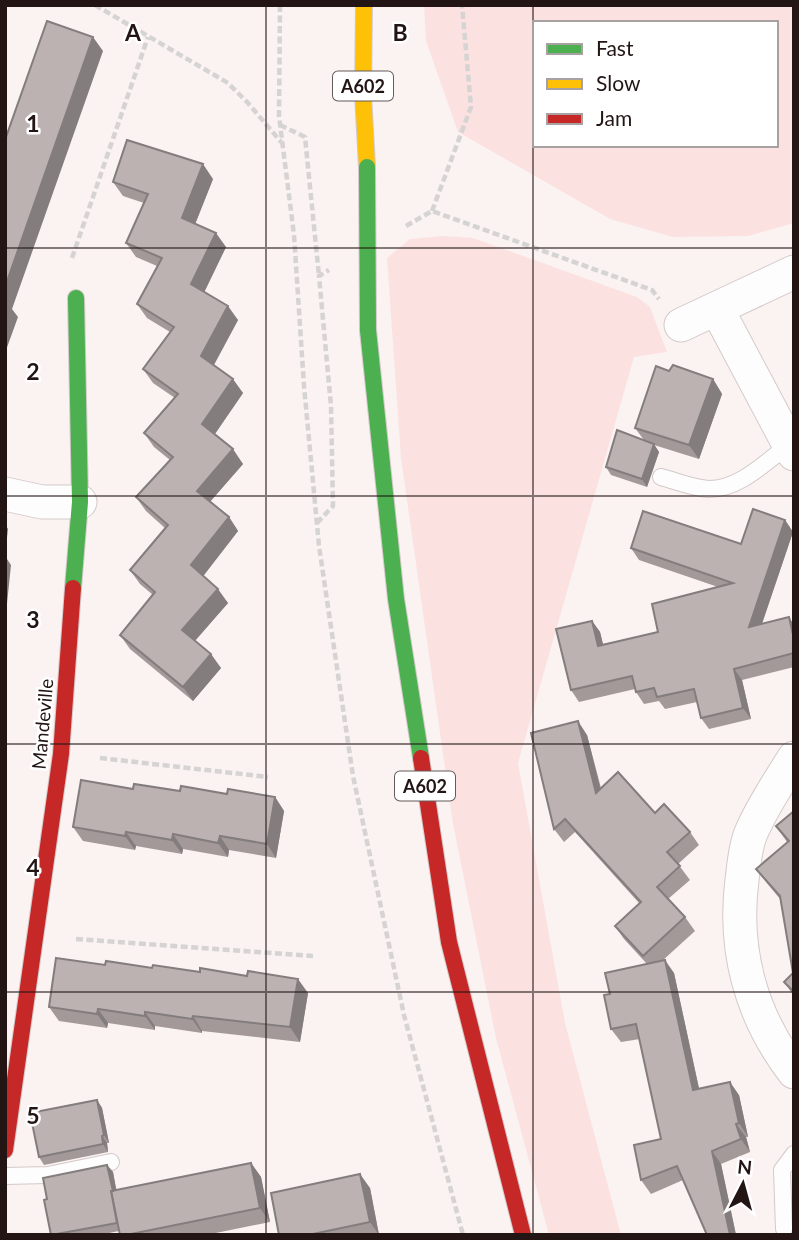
<svg xmlns="http://www.w3.org/2000/svg" width="799" height="1240" font-family="Lato,sans-serif">
<rect width="100%" height="100%" fill="#fbf2f2"/>
<!-- green -->
<g fill="#fbe2e1" fill-rule="evenodd">
<path d="M 424,5 L 794,5 L 794,223 L 748,236 L 673,237 L 610,219 L 458,132 L 426,41 ZM 535,23 L 776,23 L 776,145 L 535,145 Z"/>
<path d="M 444,236 L 473,238 L 637,297 L 650,307 L 667,352 L 634,357 L 518,763 L 565,1023 L 621,1235 L 549,1235 L 496,1038 L 453,824 L 401,458 L 387,258 L 410,239 Z"/>
</g>
<g fill="none" stroke-linecap="round" stroke-linejoin="round">
<defs>
<g id="lane">
<path d="M 661,477 C 676,481 693,488 709,489 C 740,489 765,462 789,445"/>
<path d="M 5,1176 L 48,1175 L 111,1162"/>
<path d="M 784,1229 L 782,1170 L 794,1154"/>
</g>
<g id="street">
<path d="M 717,309 L 794,454"/>
<path d="M 681,325 L 794,272"/>
<path d="M 5,494 L 42,502 L 80,502"/>
<path d="M 794,758 C 779,782 762,807 751,833 C 745,847 744,865 742,880 C 733,950 751,1016 794,1072"/>
</g>
<g id="fast">
<path d="M 368,330 L 396,599 L 421,758"/>
<path d="M 73,588 L 80,502 L 76,298"/>
</g>
<path id="slow" d="M 364,5 L 363,94 L 367,167"/>
<g id="jam">
<path d="M 421,758 L 449,942 L 523,1235"/>
<path d="M 5,1150 L 61,754 L 73,588"/>
</g>
</defs>
<!-- lane casing -->
<use href="#lane" stroke="#d4c9c9" stroke-width="18"/>
<!-- street casing -->
<use href="#street" stroke="#d4c9c9" stroke-width="35"/>
<!-- fast casing -->
<use href="#fast" stroke="#d4c9c9" stroke-width="18"/>
<!-- slow casing -->
<use href="#slow" stroke="#d4c9c9" stroke-width="18"/>
<!-- jam casing -->
<use href="#jam" stroke="#d4c9c9" stroke-width="18"/>
<!-- path -->
<g stroke="#d6d3d3" stroke-width="4.5" stroke-dasharray="7 3.5" stroke-linecap="butt">
<path d="M 95,5 L 228,83 L 248,103 L 281,142"/>
<path d="M 280,5 L 279,116 L 294,235 L 304,386 L 319,546 L 353,776 L 404,1015 L 463,1235"/>
<path d="M 280,125 L 305,137 L 319,276"/>
<path d="M 432,211 L 471,107 L 462,5"/>
<path d="M 406,226 L 432,211 L 652,290 L 659,299"/>
<path d="M 72,258 L 148,37"/>
<path d="M 317,523 L 333,506 L 331,406 L 319,276 L 329,270"/>
<path d="M 100,758 L 268,777"/>
<path d="M 76,939 L 313,956"/>
</g>
<!-- lane -->
<use href="#lane" stroke="#fefdfd" stroke-width="16"/>
<!-- street -->
<use href="#street" stroke="#fefdfd" stroke-width="33"/>
<!-- fast -->
<use href="#fast" stroke="#4caf50" stroke-width="16"/>
<!-- slow -->
<use href="#slow" stroke="#ffc107" stroke-width="16"/>
<!-- jam -->
<use href="#jam" stroke="#c62828" stroke-width="16"/>
<defs>
<path id="fast-bridge" d="M 367,167 L 368,330"/>
</defs>
<!-- fast-bridge casing -->
<use href="#fast-bridge" stroke="#d4c9c9" stroke-width="18" stroke-linecap="butt"/>
<!-- fast-bridge -->
<use href="#fast-bridge" stroke="#4caf50" stroke-width="16"/>
</g>
<!-- wall -->
<g fill="#a39999">
<path d="M 213,179 L 195,224 L 226,247 L 204,292 L 238,320 L 214,365 L 243,393 L 215,434 L 243,464 L 210,502 L 229,517 L 238,531 L 203,576 L 228,603 L 195,641 L 221,668 L 193,701 L 130,649 L 120,635 L 153,595 L 140,584 L 130,570 L 166,529 L 146,511 L 136,497 L 170,460 L 154,447 L 144,433 L 175,398 L 153,383 L 143,369 L 170,332 L 147,318 L 137,304 L 157,266 L 136,257 L 126,243 L 144,203 L 123,196 L 113,182 Z"/>
<path d="M 669,371 L 713,379 L 722,394 L 699,459 L 654,445 L 659,452 L 647,487 L 611,475 L 606,467 L 644,440 L 635,428 Z"/>
<path d="M 785,520 L 793,532 L 762,624 L 794,625 L 794,667 L 742,680 L 751,719 L 709,729 L 701,718 L 697,702 L 665,709 L 659,701 L 644,704 L 636,692 L 635,689 L 579,702 L 571,690 L 592,621 L 600,632 L 603,644 L 658,632 L 718,587 L 639,560 L 631,548 L 741,544 Z"/>
<path d="M 587,735 L 601,788 L 655,813 L 690,832 L 699,845 L 678,864 L 690,880 L 668,899 L 685,917 L 695,931 L 662,961 L 674,973 L 699,1088 L 739,1095 L 748,1137 L 746,1137 L 750,1152 L 721,1164 L 736,1235 L 707,1235 L 683,1180 L 651,1194 L 641,1180 L 661,1139 L 640,1039 L 621,1042 L 611,1029 L 610,994 L 647,964 L 624,939 L 615,926 L 639,903 L 575,832 L 564,842 L 554,829 Z"/>
<path d="M 133,789 L 275,797 L 284,811 L 276,858 L 229,850 L 228,857 L 183,849 L 182,854 L 136,846 L 135,850 L 83,841 L 73,827 Z"/>
<path d="M 794,811 L 794,996 L 784,982 L 793,973 L 780,899 L 766,882 L 756,869 L 787,842 L 776,826 Z"/>
<path d="M 308,993 L 300,1042 L 202,1031 L 202,1033 L 155,1026 L 155,1030 L 108,1023 L 107,1028 L 59,1021 L 49,1007 Z"/>
<path d="M 97,1100 L 102,1108 L 109,1143 L 107,1143 L 108,1152 L 44,1165 L 39,1157 Z"/>
<path d="M 251,1163 L 261,1177 L 270,1222 L 206,1235 L 120,1235 L 119,1231 L 99,1235 L 51,1235 L 107,1165 L 113,1172 L 116,1190 Z"/>
<path d="M 370,1188 L 379,1235 L 279,1235 Z"/>
</g>
<!-- shaded-wall -->
<g fill="#847d7d">
<path d="M 93,37 L 103,51 L 12,309 L 18,317 L 5,353 L 5,287 Z"/>
<path d="M 203,164 L 213,179 L 192,232 L 182,218 Z"/>
<path d="M 216,233 L 226,247 L 201,299 L 191,284 Z"/>
<path d="M 228,306 L 238,320 L 211,370 L 201,356 Z"/>
<path d="M 233,379 L 243,393 L 212,438 L 202,424 Z"/>
<path d="M 713,379 L 722,394 L 699,459 L 689,445 Z"/>
<path d="M 654,444 L 659,452 L 647,487 L 642,479 Z"/>
<path d="M 233,449 L 243,464 L 207,505 L 197,491 Z"/>
<path d="M 229,517 L 238,531 L 201,579 L 191,565 Z"/>
<path d="M 785,520 L 793,532 L 757,638 L 749,627 Z"/>
<path d="M 5,524 L 8,529 L 5,555 Z"/>
<path d="M 5,556 L 11,565 L 5,623 Z"/>
<path d="M 218,589 L 228,603 L 192,644 L 182,630 Z"/>
<path d="M 789,617 L 794,625 L 794,639 Z"/>
<path d="M 592,621 L 600,632 L 606,657 L 598,646 Z"/>
<path d="M 211,654 L 221,668 L 193,701 L 183,687 Z"/>
<path d="M 734,669 L 742,680 L 751,719 L 743,708 Z"/>
<path d="M 578,721 L 587,735 L 605,807 L 596,793 Z"/>
<path d="M 275,797 L 284,811 L 276,858 L 267,844 Z"/>
<path d="M 126,832 L 136,846 L 135,850 L 125,836 Z"/>
<path d="M 173,834 L 183,849 L 182,854 L 172,840 Z"/>
<path d="M 220,836 L 229,850 L 228,857 L 218,843 Z"/>
<path d="M 665,960 L 674,973 L 702,1103 L 693,1090 Z"/>
<path d="M 298,979 L 308,993 L 300,1042 L 290,1027 Z"/>
<path d="M 98,1009 L 108,1023 L 107,1028 L 97,1014 Z"/>
<path d="M 145,1012 L 155,1026 L 155,1030 L 145,1016 Z"/>
<path d="M 193,1016 L 202,1031 L 202,1033 L 192,1019 Z"/>
<path d="M 730,1082 L 739,1095 L 748,1137 L 739,1123 Z"/>
<path d="M 97,1100 L 102,1108 L 109,1143 L 104,1135 Z"/>
<path d="M 736,1124 L 746,1137 L 750,1152 L 741,1139 Z"/>
<path d="M 102,1136 L 107,1143 L 108,1152 L 103,1144 Z"/>
<path d="M 712,1151 L 721,1164 L 736,1235 L 730,1235 Z"/>
<path d="M 251,1163 L 261,1177 L 270,1222 L 260,1208 Z"/>
<path d="M 107,1165 L 113,1172 L 124,1230 L 119,1222 Z"/>
<path d="M 360,1174 L 370,1188 L 379,1235 L 370,1222 Z"/>
</g>
<!-- building -->
<g fill="#bdb2b2" stroke="#847d7d" stroke-width="2">
<path d="M 47,21 L 93,37 L 5,287 L 5,140 Z"/>
<path d="M 127,140 L 203,164 L 182,218 L 216,233 L 191,284 L 228,306 L 201,356 L 233,379 L 202,424 L 233,449 L 197,491 L 229,517 L 191,565 L 218,589 L 182,630 L 211,654 L 183,687 L 120,635 L 155,592 L 130,570 L 168,525 L 136,497 L 173,457 L 144,433 L 178,394 L 143,369 L 174,327 L 137,304 L 162,258 L 126,243 L 148,194 L 113,182 Z"/>
<path d="M 673,365 L 713,379 L 689,445 L 635,428 L 656,366 L 669,371 Z"/>
<path d="M 617,430 L 654,444 L 642,479 L 606,467 Z"/>
<path d="M 753,509 L 785,520 L 749,627 L 789,617 L 794,639 L 794,653 L 734,669 L 743,708 L 701,718 L 694,689 L 657,697 L 654,688 L 636,692 L 632,676 L 571,690 L 556,629 L 592,621 L 598,646 L 658,632 L 652,604 L 733,583 L 631,548 L 643,511 L 741,544 Z"/>
<path d="M 578,721 L 596,793 L 618,772 L 655,813 L 664,804 L 690,832 L 667,852 L 680,866 L 657,887 L 685,917 L 643,956 L 615,926 L 641,902 L 565,819 L 554,829 L 531,733 Z"/>
<path d="M 81,780 L 133,789 L 134,784 L 180,791 L 181,786 L 227,794 L 228,789 L 275,797 L 267,844 L 220,836 L 218,843 L 173,834 L 172,840 L 126,832 L 125,836 L 73,827 Z"/>
<path d="M 794,811 L 794,992 L 784,982 L 793,973 L 780,896 L 756,869 L 789,841 L 776,826 Z"/>
<path d="M 56,958 L 105,965 L 106,961 L 152,968 L 153,965 L 200,972 L 200,968 L 247,976 L 248,971 L 298,979 L 290,1027 L 193,1016 L 192,1019 L 145,1012 L 145,1016 L 98,1009 L 97,1014 L 49,1007 Z"/>
<path d="M 665,960 L 693,1090 L 730,1082 L 739,1123 L 736,1124 L 741,1139 L 712,1151 L 730,1235 L 707,1235 L 677,1166 L 641,1180 L 634,1145 L 661,1139 L 636,1024 L 611,1029 L 604,995 L 610,994 L 605,973 Z"/>
<path d="M 97,1100 L 104,1135 L 102,1136 L 103,1144 L 39,1157 L 30,1113 Z"/>
<path d="M 251,1163 L 260,1208 L 126,1235 L 120,1235 L 111,1191 Z"/>
<path d="M 107,1165 L 113,1191 L 111,1191 L 117,1223 L 51,1235 L 44,1200 L 47,1199 L 43,1178 Z"/>
<path d="M 360,1174 L 370,1222 L 308,1235 L 279,1235 L 271,1193 Z"/>
</g>
<!-- grid -->
<path fill="none" stroke="#221514" stroke-width="2" stroke-opacity="0.55" d="M 266,5 L 266,1235M 533,5 L 533,1235M 5,248 L 794,248M 5,496 L 794,496M 5,744 L 794,744M 5,992 L 794,992"/>
<g text-anchor="middle" dominant-baseline="central" stroke-width="5" stroke-linejoin="round" paint-order="stroke">
<!-- shield labels -->
<g fill="#fff" stroke="#645b5a" stroke-width="2">
<rect x="333" y="71.5" width="60" height="29" rx="5"/>
<rect x="395" y="771.5" width="60" height="29" rx="5"/>
</g>
<g font-size="18" font-weight="bold" fill="#221514">
<text x="363" y="86">A602</text>
<text x="425" y="786">A602</text>
</g>
<!-- street labels -->
<g font-size="19" fill="#221514" stroke="#fff">
<text transform="translate(42 724) rotate(-85)">Mandeville</text>
</g>
</g>
<g font-size="23" text-anchor="middle" font-weight="bold" fill="#221514" stroke="#fff" stroke-width="5" stroke-linejoin="round" paint-order="stroke">
<text x="133" y="41">A</text>
<text x="400" y="41">B</text>
<text x="33" y="132">1</text>
<text x="33" y="380">2</text>
<text x="33" y="628">3</text>
<text x="33" y="876">4</text>
<text x="33" y="1124">5</text>
</g>
<!-- border -->
<rect width="799" height="1240" fill="none" stroke="#221514" stroke-width="14"/>
<!-- legend -->
<rect x="533" y="21" width="245" height="126" fill="#ffffff" stroke="#a7a1a1" stroke-width="2"/>
<rect x="547" y="44" width="35" height="10" fill="#4caf50" stroke="#a7a1a1" stroke-width="2"/>
<text x="596" y="56" font-size="21" fill="#221514">Fast</text>
<rect x="547" y="79" width="35" height="10" fill="#ffc107" stroke="#a7a1a1" stroke-width="2"/>
<text x="596" y="91" font-size="21" fill="#221514">Slow</text>
<rect x="547" y="114" width="35" height="10" fill="#c62828" stroke="#a7a1a1" stroke-width="2"/>
<text x="596" y="126" font-size="21" fill="#221514">Jam</text>
<!-- north arrow -->
<g transform="translate(743 1184) rotate(6)" stroke="#ffffff" stroke-width="5" paint-order="stroke">
<path d="M0-5L12 26L0 18L-12 26Z" fill="#221514"/>
<text y="-10" font-size="19" font-weight="bold" text-anchor="middle" fill="#221514">N</text>
</g>
</svg>
